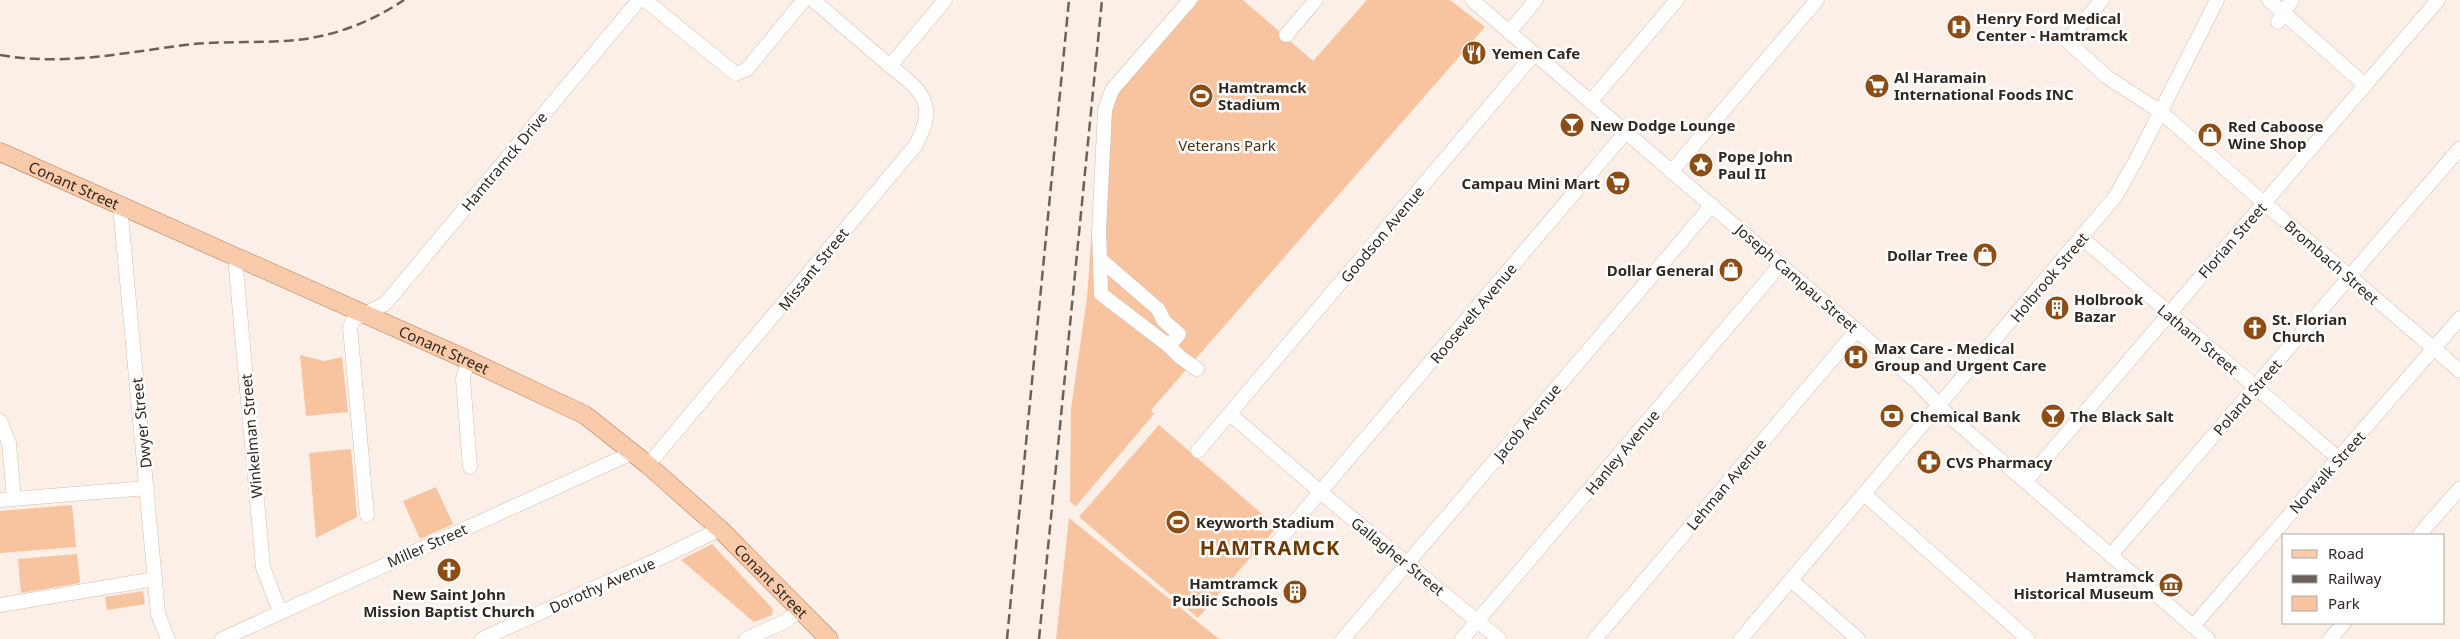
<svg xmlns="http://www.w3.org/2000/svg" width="2460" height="639" font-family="'Noto Sans',sans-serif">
<rect width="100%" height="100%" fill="#fbefe7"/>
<!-- green -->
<g fill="#f8c49f">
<path d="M 1199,0 L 1243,0 L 1313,61 L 1367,0 L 1450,0 L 1485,27 L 1151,410 L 1154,414 L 1076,506 L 1070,502 L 1071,409 L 1087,298 L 1100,112 Z"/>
<path d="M 300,355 L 324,361 L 342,357 L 348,412 L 306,416 Z"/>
<path d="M 1159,425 L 1277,527 L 1198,618 L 1079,517 Z"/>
<path d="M 351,449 L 357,517 L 316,538 L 309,453 Z"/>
<path d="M 436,487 L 453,524 L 420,539 L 403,501 Z"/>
<path d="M 72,505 L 76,547 L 0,553 L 0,511 Z"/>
<path d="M 1069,518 L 1219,639 L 1056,639 Z"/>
<path d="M 712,544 L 773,609 L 772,615 L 754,622 L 681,560 Z"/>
<path d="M 77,554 L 80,583 L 21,593 L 18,559 Z"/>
<path d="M 143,591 L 145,604 L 107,610 L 105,597 Z"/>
</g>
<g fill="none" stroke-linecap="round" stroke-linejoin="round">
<defs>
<g id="minor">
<path d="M 645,0 L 736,74 L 747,69 L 804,0"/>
<path d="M 813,0 L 890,66 L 945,0"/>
<path d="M 1472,0 L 1917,382 L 1948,415 L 2208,639"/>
<path d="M 2102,0 L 2071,36 L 2065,39 L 2107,77 L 2161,112 L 2264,203 L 2460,371"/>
<path d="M 2269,0 L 2365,85"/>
<path d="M 2278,22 L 2292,0"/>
<path d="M 1509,32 L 1536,0"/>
<path d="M 1287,35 L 1286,35 L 1316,0"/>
<path d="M 1590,102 L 1677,0"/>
<path d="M 1671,172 L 1817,0"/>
<path d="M 120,205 L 158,614 L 168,639"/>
<path d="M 2082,238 L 2338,458"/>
<path d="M 235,257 L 263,567 L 280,612"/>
<path d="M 1100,259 L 1101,294 L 1169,346 L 1179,334 L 1164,321 L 1158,309 L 1100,259 L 1099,231 L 1105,110 L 1112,90 L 1190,0"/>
<path d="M 1169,346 L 1180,357 L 1197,369"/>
<path d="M 468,360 L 463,379 L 470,467"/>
<path d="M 1230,414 L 1331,501 L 1499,639"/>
<path d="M 0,421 L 9,443 L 14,499"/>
<path d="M 1198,451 L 1534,54"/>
<path d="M 648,465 L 915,146 C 938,105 924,92 890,66"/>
<path d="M 2026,481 L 2438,0"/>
<path d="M 1864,494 L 2028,639"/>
<path d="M 0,500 L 147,488"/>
<path d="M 367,515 L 350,327 L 354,319 L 385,304 L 639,0"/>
<path d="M 2419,535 L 2460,488"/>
<path d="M 1276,544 L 1625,133"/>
<path d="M 2111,555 L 2460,148"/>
<path d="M 1791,580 L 1858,639"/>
<path d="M 0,605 L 155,579"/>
<path d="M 2193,626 L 2460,318"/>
<path d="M 222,639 L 632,453"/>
<path d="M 482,639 L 665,556 L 720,529"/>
<path d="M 746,639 L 786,621 L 801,609"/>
<path d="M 1343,639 L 1712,205"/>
<path d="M 1462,639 L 1781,264"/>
<path d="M 1595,639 L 1857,330"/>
<path d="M 1741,639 L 2115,197 L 2135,162 L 2217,0"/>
<path d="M 2330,639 L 2344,623"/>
</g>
<g id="major">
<path id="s1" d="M 0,152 L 468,360 L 585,415 L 648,465 L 720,529 L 829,639"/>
</g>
</defs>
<!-- minor casing -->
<use href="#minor" stroke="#d9bdaa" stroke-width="15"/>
<!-- major casing -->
<use href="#major" stroke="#b17c55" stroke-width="19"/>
<!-- minor -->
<use href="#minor" stroke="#fff" stroke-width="14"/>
<!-- major -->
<use href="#major" stroke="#f9cbaa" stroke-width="18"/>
<!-- rail -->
<g stroke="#6c6159" stroke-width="2.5" stroke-dasharray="10 5" stroke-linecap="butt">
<path d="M 0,55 C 63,66 123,53 185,45 C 218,41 251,43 284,41 C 327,39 368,24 404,0"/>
<path d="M 1007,639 L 1069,0"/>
<path d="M 1039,639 L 1102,0"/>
</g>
</g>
<!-- icons -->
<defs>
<symbol id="hospital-disc" viewBox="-11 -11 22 22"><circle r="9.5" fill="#8d4d15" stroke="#fff"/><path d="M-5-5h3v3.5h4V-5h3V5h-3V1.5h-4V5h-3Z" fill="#fff"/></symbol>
<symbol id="restaurant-disc" viewBox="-11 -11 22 22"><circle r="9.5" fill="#8d4d15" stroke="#fff"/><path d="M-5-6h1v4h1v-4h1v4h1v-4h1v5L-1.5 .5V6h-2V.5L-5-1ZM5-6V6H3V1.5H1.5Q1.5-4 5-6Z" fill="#fff"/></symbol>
<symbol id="supermarket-disc" viewBox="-11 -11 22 22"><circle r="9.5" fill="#8d4d15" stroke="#fff"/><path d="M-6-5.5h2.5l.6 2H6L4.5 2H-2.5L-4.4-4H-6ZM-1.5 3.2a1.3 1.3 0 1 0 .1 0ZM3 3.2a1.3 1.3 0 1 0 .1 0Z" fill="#fff"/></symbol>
<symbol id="stadium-disc" viewBox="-11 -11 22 22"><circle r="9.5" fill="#8d4d15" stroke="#fff"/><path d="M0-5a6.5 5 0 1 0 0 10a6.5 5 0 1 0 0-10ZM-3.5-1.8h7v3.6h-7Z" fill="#fff"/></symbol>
<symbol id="bar-disc" viewBox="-11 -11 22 22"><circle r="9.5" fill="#8d4d15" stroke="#fff"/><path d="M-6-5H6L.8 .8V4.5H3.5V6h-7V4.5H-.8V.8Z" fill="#fff"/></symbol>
<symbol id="shop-disc" viewBox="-11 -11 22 22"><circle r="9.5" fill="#8d4d15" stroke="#fff"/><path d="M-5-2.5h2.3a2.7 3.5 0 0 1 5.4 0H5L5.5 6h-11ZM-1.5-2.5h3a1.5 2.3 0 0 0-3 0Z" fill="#fff"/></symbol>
<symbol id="sight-disc" viewBox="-11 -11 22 22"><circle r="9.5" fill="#8d4d15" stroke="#fff"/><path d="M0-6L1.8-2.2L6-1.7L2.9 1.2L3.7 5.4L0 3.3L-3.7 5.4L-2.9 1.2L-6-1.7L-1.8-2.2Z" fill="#fff"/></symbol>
<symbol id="building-disc" viewBox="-11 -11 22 22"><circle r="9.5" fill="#8d4d15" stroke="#fff"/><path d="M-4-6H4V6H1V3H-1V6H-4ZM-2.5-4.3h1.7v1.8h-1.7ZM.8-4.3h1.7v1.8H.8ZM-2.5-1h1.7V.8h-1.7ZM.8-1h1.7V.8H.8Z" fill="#fff"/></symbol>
<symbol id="church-disc" viewBox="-11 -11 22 22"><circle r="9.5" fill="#8d4d15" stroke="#fff"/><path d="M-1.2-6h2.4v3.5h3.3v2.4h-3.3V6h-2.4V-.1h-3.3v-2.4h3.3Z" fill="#fff"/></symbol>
<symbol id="bank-disc" viewBox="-11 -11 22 22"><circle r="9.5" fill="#8d4d15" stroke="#fff"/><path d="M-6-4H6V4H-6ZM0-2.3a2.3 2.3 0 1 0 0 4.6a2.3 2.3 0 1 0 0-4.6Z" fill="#fff"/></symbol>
<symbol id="pharmacy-disc" viewBox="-11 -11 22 22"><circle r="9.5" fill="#8d4d15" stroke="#fff"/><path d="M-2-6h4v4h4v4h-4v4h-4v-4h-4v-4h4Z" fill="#fff"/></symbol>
<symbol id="museum-disc" viewBox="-11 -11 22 22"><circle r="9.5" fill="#8d4d15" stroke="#fff"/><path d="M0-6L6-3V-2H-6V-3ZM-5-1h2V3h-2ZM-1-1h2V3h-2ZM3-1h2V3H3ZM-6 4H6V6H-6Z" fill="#fff"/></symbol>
</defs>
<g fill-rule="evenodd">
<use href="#hospital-disc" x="1945" y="13" width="28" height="28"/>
<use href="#restaurant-disc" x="1460" y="39" width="28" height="28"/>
<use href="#supermarket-disc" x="1863" y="72" width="28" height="28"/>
<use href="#stadium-disc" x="1187" y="82" width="28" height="28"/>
<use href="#bar-disc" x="1558" y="111" width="28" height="28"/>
<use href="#shop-disc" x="2196" y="121" width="28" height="28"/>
<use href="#sight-disc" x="1687" y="151" width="28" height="28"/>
<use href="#supermarket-disc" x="1604" y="169" width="28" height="28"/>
<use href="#shop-disc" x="1971" y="241" width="28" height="28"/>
<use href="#shop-disc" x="1717" y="256" width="28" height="28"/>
<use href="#building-disc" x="2043" y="294" width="28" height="28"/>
<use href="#church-disc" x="2241" y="314" width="28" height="28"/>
<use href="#hospital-disc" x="1842" y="343" width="28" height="28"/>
<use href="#bank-disc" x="1878" y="402" width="28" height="28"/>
<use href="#bar-disc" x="2039" y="402" width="28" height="28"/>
<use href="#pharmacy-disc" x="1915" y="448" width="28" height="28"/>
<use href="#stadium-disc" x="1164" y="508" width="28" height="28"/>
<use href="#church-disc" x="435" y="556" width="28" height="28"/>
<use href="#museum-disc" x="2157" y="571" width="28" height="28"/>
<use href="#building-disc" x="1281" y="578" width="28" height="28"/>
</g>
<g text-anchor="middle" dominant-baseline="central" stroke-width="5" stroke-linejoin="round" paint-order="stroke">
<!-- poi labels -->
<g font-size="15" font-weight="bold" fill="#322820" stroke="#fff" text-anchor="start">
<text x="1976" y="18">Henry Ford Medical<tspan x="1976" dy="17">Center - Hamtramck</tspan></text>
<text x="1492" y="53">Yemen Cafe</text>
<text x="1894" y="77">Al Haramain<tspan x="1894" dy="17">International Foods INC</tspan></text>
<text x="1218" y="87">Hamtramck<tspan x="1218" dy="17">Stadium</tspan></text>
<text x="1590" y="125">New Dodge Lounge</text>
<text x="2228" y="126">Red Caboose<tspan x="2228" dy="17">Wine Shop</tspan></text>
<text x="1718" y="156">Pope John<tspan x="1718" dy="17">Paul II</tspan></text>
<text x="1600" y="183" text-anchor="end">Campau Mini Mart</text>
<text x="1968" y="255" text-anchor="end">Dollar Tree</text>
<text x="1714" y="270" text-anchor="end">Dollar General</text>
<text x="2074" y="299">Holbrook<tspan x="2074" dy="17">Bazar</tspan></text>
<text x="2272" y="319">St. Florian<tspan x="2272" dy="17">Church</tspan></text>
<text x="1874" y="348">Max Care - Medical<tspan x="1874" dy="17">Group and Urgent Care</tspan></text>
<text x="1910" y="416">Chemical Bank</text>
<text x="2070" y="416">The Black Salt</text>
<text x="1946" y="462">CVS Pharmacy</text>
<text x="1196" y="522">Keyworth Stadium</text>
<text x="2154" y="576" text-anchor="end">Hamtramck<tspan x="2154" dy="17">Historical Museum</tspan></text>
<text x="1278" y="583" text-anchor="end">Hamtramck<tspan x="1278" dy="17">Public Schools</tspan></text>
<text x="449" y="594" text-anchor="middle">New Saint John<tspan x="449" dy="17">Mission Baptist Church</tspan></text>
</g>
<!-- park labels -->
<g font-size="15" fill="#502e14" stroke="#fff">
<text x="1227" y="145">Veterans Park</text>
</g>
<!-- street labels -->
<g font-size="15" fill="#322820" stroke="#fff">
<text transform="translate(504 161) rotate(-50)">Hamtramck Drive</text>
<text stroke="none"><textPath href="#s1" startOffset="81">Conant Street</textPath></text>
<text transform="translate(1382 234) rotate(-50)">Goodson Avenue</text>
<text transform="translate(2232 240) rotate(-49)">Florian Street</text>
<text transform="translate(2332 262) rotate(41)">Brombach Street</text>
<text transform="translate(813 269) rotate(-51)">Missant Street</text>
<text transform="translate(2049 277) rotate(-50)">Holbrook Street</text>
<text transform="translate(1797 278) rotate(41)">Joseph Campau Street</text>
<text transform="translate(1473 313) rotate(-50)">Roosevelt Avenue</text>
<text transform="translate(2198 339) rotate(40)">Latham Street</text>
<text stroke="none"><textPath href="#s1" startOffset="486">Conant Street</textPath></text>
<text transform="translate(2247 397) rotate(-49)">Poland Street</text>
<text transform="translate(1527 422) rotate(-50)">Jacob Avenue</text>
<text transform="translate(141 423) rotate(-96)">Dwyer Street</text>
<text transform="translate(251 436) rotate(-95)">Winkelman Street</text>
<text transform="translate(1622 452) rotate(-50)">Hanley Avenue</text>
<text transform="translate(2327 472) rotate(-48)">Norwalk Street</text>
<text transform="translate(1726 484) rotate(-50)">Lehman Avenue</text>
<text transform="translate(427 545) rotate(-24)">Miller Street</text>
<text transform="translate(1398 556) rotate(39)">Gallagher Street</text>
<text stroke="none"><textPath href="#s1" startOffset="891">Conant Street</textPath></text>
<text transform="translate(602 585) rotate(-24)">Dorothy Avenue</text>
</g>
<!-- district labels -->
<g font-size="20" font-weight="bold" letter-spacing="1" fill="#713800" stroke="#fff">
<text x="1270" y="547">HAMTRAMCK</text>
</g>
</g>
<!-- legend -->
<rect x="2282" y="534" width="162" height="90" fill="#ffffff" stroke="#ada9a6"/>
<rect x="2292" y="550" width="25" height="8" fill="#f9cbaa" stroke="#ada9a6"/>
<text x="2328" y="559" font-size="15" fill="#322820">Road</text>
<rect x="2292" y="575" width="25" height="8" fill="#6c6159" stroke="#ada9a6"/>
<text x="2328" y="584" font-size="15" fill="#322820">Railway</text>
<rect x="2292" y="596" width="25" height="15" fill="#f8c49f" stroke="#ada9a6"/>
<text x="2328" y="609" font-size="15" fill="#322820">Park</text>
</svg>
